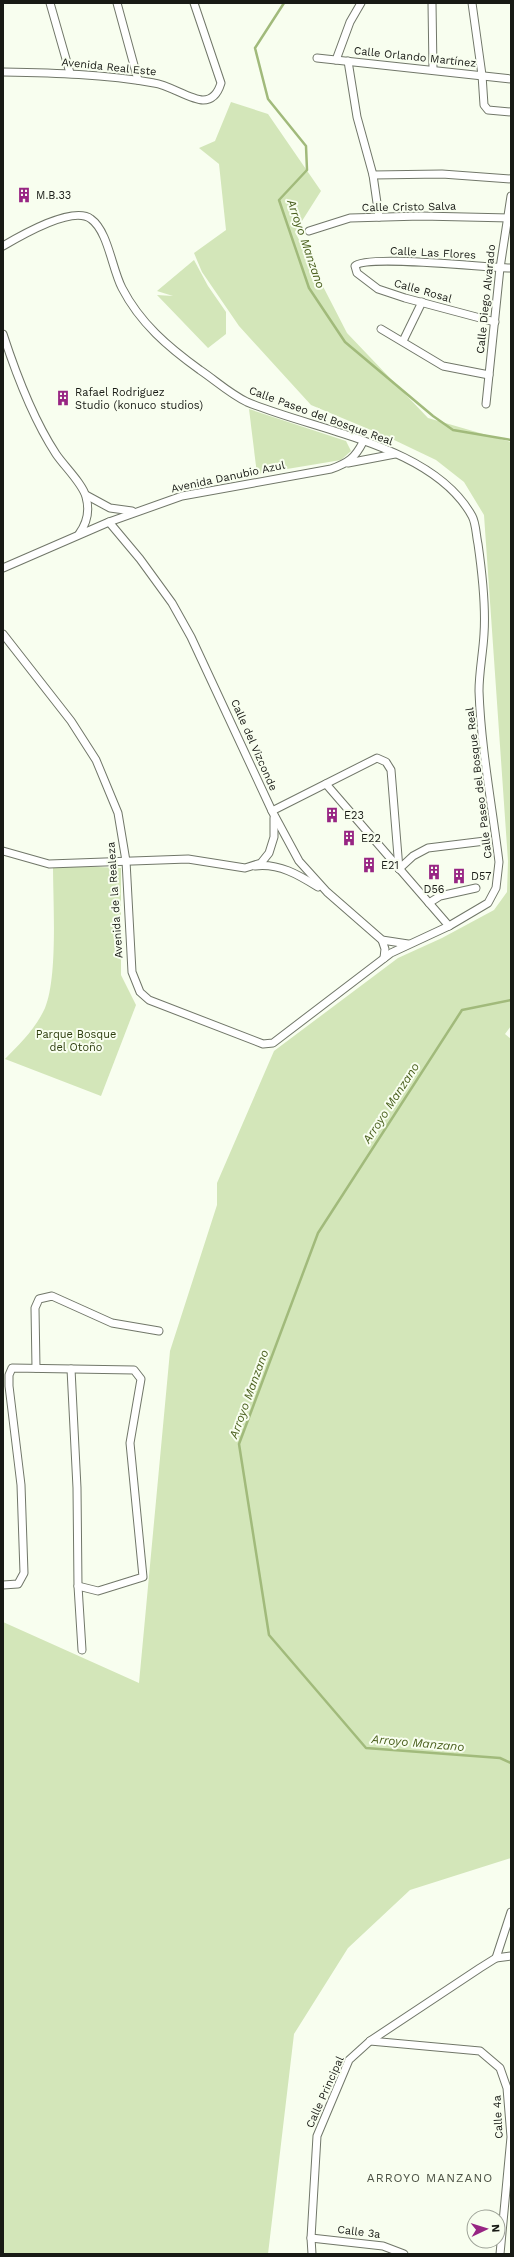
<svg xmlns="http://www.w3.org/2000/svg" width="514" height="2257" font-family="'Work Sans',sans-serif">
<rect width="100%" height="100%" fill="#f8feef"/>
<!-- green -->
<g fill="#d3e6b9">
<path d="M 231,102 L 268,114 L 321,191 L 295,232 L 347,333 L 428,418 L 511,442 L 511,1026 L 505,1034 L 511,1039 L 511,1858 L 410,1890 L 348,1948 L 294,2034 L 268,2254 L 3,2254 L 3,1622 L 139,1683 L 170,1351 L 217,1205 L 217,1183 L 274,1051 L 398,958 L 442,938 L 494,910 L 507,892 L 508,861 L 484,515 L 464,482 L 436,460 L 390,438 L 311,405 L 239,326 L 202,272 L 194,253 L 226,230 L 219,164 L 199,148 L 215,141 Z"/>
<path d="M 194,260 L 208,286 L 226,312 L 226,334 L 208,348 L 157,295 L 173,296 L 157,291 Z"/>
<path d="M 249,409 L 346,441 L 351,451 L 341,460 L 257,474 Z"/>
<path d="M 53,865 L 121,868 L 121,975 L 136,1005 L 101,1096 L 5,1059 C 20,1044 36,1028 45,1008 C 58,977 53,902 53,865 Z"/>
</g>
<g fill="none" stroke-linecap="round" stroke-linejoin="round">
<!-- stream -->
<g stroke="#a1ba7b" stroke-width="2.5">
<path d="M 284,3 L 255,48 L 268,99 L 306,146 L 307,170 L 279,200 L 309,288 L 345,342 L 433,416 L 453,430 L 511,440"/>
<path d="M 511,1000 L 462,1010 L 318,1233 L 239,1444 L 269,1635 L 366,1748 L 500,1758 L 511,1763"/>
</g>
<defs>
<g id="street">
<path d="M 50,3 L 70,73"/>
<path d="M 117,3 L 138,80"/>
<path d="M 432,3 L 433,70"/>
<path d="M 472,3 L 482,75 L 484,105 L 488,110 L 511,112"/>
<path d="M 317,58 L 511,79"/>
<path d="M 336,60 L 350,22 L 361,3"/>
<path d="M 348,61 L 357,117 L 373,175 L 379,217"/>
<path d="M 3,72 C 54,73 104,74 154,83 C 169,85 191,100 203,100 C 213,100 218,93 221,83 L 194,3"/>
<path d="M 373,175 L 442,174 L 511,179"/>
<path d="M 309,231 L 350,218 L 421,216 L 511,218"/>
<path d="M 3,246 C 20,236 73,205 91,219 C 108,231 112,269 122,288 C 140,323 168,347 200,370 C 215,380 230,394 247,402 C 316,431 433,445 472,516 C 476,523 476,535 478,544 C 482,572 486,605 484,634 C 483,653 479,672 479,691 C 481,748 492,805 499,862 L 496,888 L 488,903 L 449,926 L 391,953 L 273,1043 L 263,1044 L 149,1000 L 140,992 L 132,972 L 126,861 L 118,813 L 96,760 L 71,721 L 3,634"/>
<path d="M 495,322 L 405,298 L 378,289 L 357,273 L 355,266 C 366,254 488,268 511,268"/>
<path d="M 381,329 L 443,366 L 489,375"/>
<path d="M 3,334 C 16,374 33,419 56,454 C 64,466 83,484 86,497 C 90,511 87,523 79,534"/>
<path d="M 403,341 L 422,302"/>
<path d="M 486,404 L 500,268 L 511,196"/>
<path d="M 348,463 L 395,454"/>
<path d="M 86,495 L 110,508 L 132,511"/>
<path d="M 109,522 L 140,559 L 172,603 L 191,637 L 272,811 L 299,861 L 327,892 L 382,940 L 408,944"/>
<path d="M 3,568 L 109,522 L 182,496 L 331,469 C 348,463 355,458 363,442"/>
<path d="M 326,784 L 449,926"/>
<path d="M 272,811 L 377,758 L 386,762 L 391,770 L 399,869"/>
<path d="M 3,851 L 49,864 L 188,859 L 245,868 L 261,863 L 269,853 L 274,837 L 274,818"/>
<path d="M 255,866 C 279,863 299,875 318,887"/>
<path d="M 399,869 L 413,856 L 428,848 L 485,841"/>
<path d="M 429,903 L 440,896 L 476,888"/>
<path d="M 382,940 L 385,949 L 384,958"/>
<path d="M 36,1368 L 35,1308 L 39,1299 L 52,1296 L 112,1323 L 159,1331"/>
<path d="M 71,1369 L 77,1488 L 78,1586 L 82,1650"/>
<path d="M 3,1585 L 18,1584 L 24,1573 L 21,1485 L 9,1386 L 9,1375 L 12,1368 L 134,1370 L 141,1379 L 130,1443 L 143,1577 L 98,1591 L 78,1586"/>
<path d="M 496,1958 L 511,1912"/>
<path d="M 370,2041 L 480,2051 L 500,2068 L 507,2088 L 511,2137 L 500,2254"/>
<path d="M 311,2238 L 383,2246 L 404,2254"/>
<path d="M 312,2254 L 311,2238 L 317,2136 L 349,2060 L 370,2041 L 480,1968 L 496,1958 L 511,1956"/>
</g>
</defs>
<!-- street casing -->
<use href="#street" stroke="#717769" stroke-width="9"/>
<!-- street -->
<use href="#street" stroke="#fff" stroke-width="7"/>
</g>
<!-- icons -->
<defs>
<symbol id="building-bare" viewBox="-9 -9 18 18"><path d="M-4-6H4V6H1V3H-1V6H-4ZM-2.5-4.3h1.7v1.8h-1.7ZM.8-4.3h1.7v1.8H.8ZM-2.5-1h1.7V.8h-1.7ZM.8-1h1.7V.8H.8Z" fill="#972583" stroke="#f8feef" stroke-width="2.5" paint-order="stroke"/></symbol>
</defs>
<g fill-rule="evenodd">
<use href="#building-bare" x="13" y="184" width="22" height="22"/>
<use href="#building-bare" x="52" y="387" width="22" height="22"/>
<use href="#building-bare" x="321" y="804" width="22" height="22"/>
<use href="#building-bare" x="338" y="827" width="22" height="22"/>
<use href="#building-bare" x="358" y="854" width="22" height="22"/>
<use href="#building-bare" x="423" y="861" width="22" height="22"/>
<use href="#building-bare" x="448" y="865" width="22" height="22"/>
</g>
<g text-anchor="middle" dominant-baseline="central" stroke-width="4" stroke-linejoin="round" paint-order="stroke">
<!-- street labels -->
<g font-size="11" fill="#181a15" stroke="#f8feef">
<text transform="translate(415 57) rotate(6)">Calle Orlando Martínez</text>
<text transform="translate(109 67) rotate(6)">Avenida Real Este</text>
<text transform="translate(409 207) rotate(-1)">Calle Cristo Salva</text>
<text transform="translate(433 253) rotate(3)">Calle Las Flores</text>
<text transform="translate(423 291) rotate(16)">Calle Rosal</text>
<text transform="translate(486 299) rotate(-84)">Calle Diego Alvarado</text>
<text transform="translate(321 416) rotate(20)">Calle Paseo del Bosque Real</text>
<text transform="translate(228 477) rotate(-12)">Avenida Danubio Azul</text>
<text transform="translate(254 745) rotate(66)">Calle del Vizconde</text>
<text transform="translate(479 783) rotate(-97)">Calle Paseo del Bosque Real</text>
<text transform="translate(115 900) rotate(-94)">Avenida de la Realeza</text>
<text transform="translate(325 2092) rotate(-66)">Calle Principal</text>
<text transform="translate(498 2117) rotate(-93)">Calle 4a</text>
<text transform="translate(359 2232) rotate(7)">Calle 3a</text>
</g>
<!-- poi labels -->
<g font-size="11" fill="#181a15" stroke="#f8feef" text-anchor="start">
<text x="36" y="195">M.B.33</text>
<text x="75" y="392">Rafael Rodriguez<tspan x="75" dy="13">Studio (konuco studios)</tspan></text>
<text x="344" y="815">E23</text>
<text x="361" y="838">E22</text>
<text x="381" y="865">E21</text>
<text x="471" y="876">D57</text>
<text x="434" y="889" text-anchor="middle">D56</text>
</g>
<!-- park labels -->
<g font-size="11" fill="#2d3d0e" stroke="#f8feef">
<text x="76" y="1034">Parque Bosque<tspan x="76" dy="13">del Otoño</tspan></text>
</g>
<!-- water labels -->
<g font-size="12" font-style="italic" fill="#495f1d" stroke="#f8feef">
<text transform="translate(306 244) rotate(71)">Arroyo Manzano</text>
<text transform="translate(391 1103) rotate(-57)">Arroyo Manzano</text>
<text transform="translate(249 1394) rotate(-70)">Arroyo Manzano</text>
<text transform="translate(418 1743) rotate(5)">Arroyo Manzano</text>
</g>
<!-- neighbourhood labels -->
<g font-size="12" letter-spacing="1" fill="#4c5144" stroke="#f8feef">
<text x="430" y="2178">ARROYO MANZANO</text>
</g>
</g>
<!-- border -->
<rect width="514" height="2257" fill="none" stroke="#181a15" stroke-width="8"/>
<!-- north arrow -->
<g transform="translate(486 2229) rotate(86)"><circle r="19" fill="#f8feef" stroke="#9ea398"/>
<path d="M0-3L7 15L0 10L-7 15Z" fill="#972583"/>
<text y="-6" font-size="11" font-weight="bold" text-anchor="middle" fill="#181a15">N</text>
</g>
</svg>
